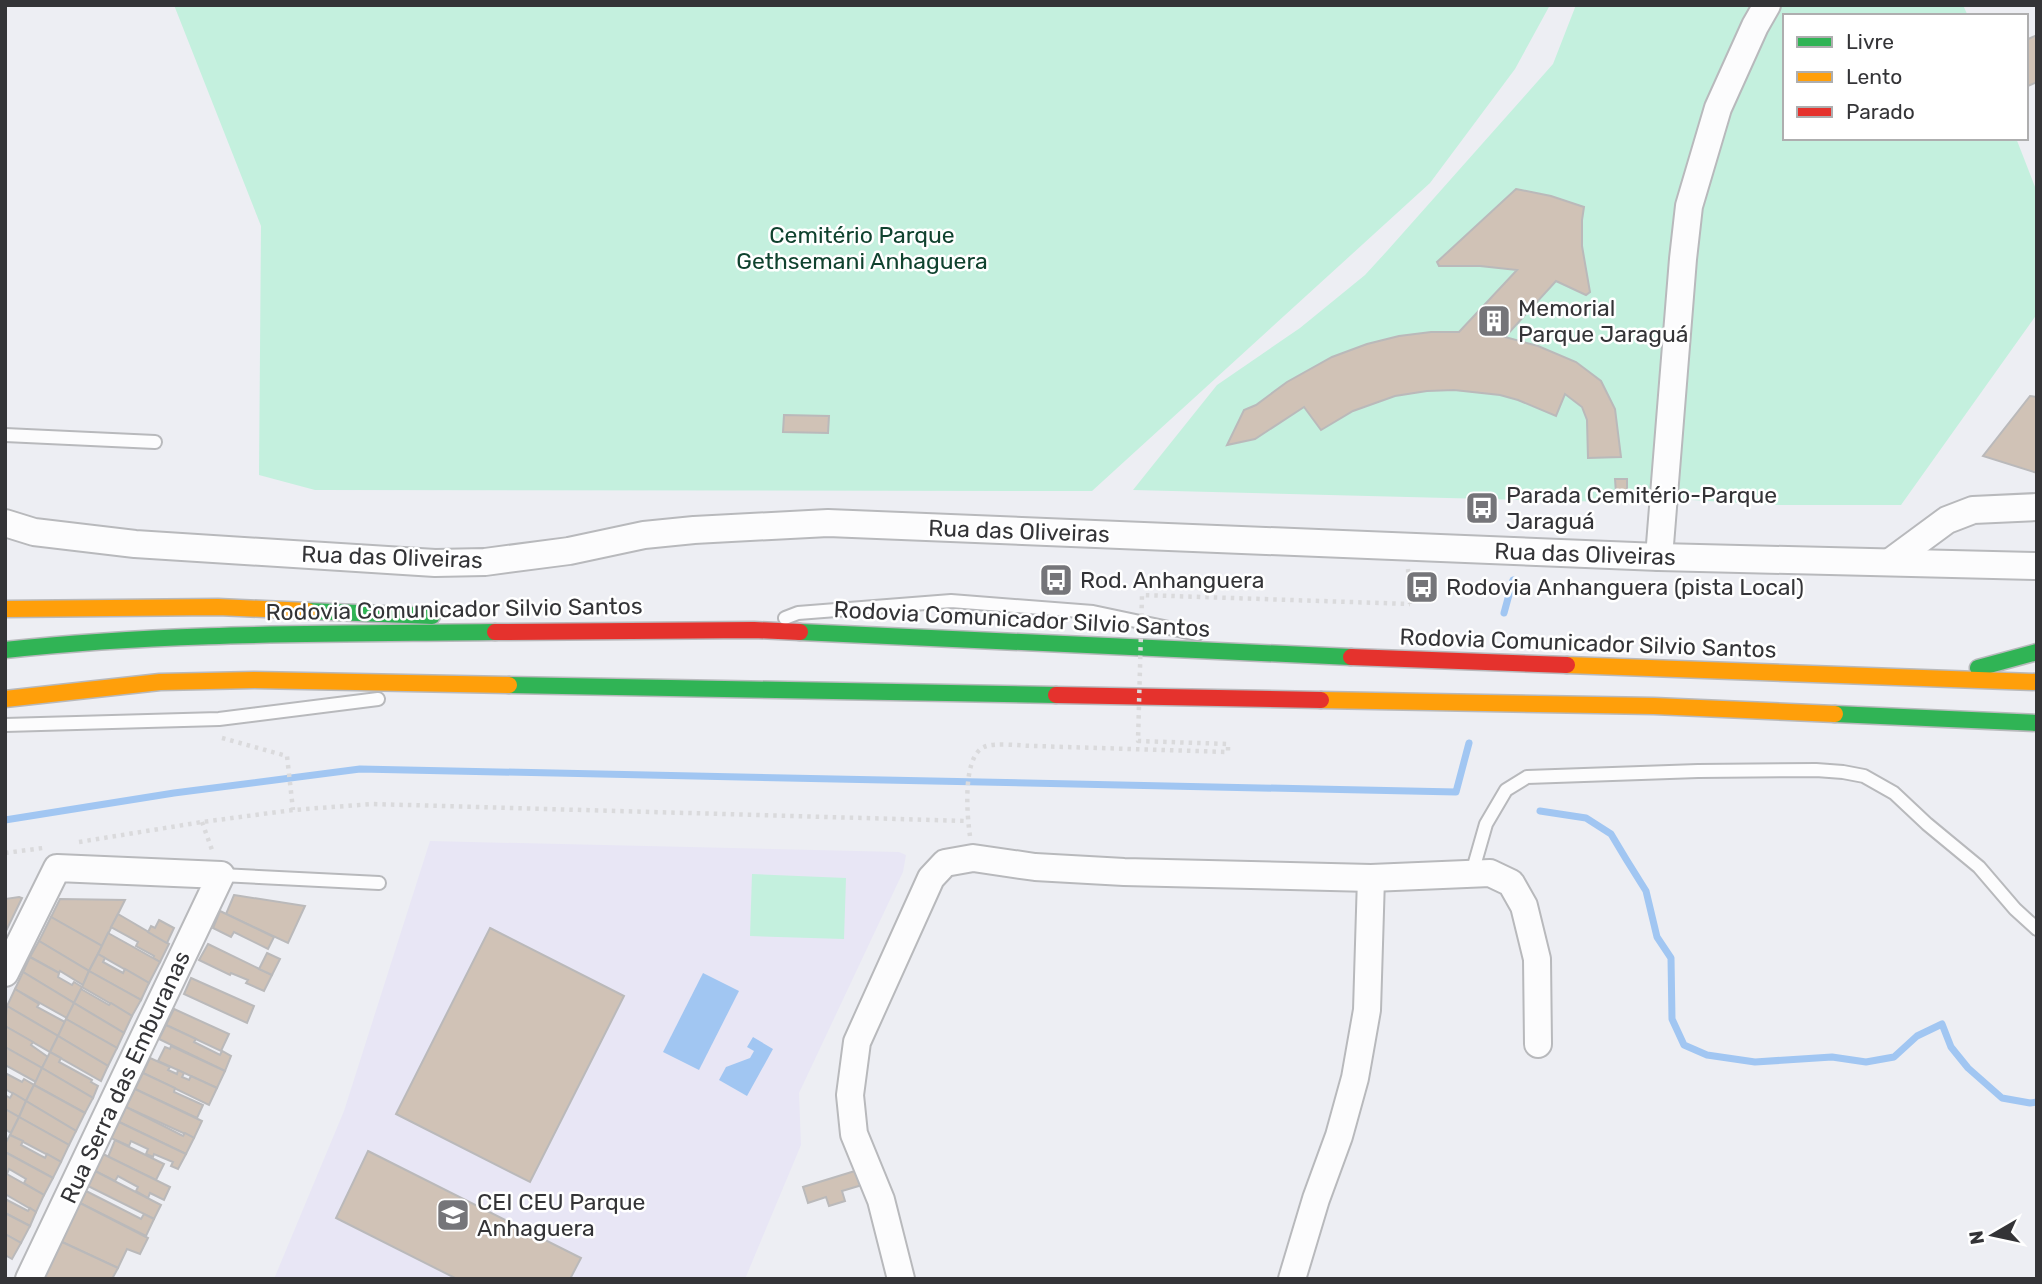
<svg xmlns="http://www.w3.org/2000/svg" width="2042" height="1284" font-family="Rubik,sans-serif">
<rect width="100%" height="100%" fill="#edeef3"/>
<!-- education -->
<path fill="#e8e6f5" d="M 430,841 L 899,852 L 906,855 L 903,872 L 799,1093 L 801,1145 L 745,1279 L 274,1279 L 344,1111 Z"/>
<!-- green -->
<g fill="#c4f0de">
<path d="M 174,5 L 1550,5 L 1515,69 L 1430,183 L 1092,491 L 315,490 L 259,475 L 261,226 Z"/>
<path d="M 1576,5 L 1963,5 L 1968,16 L 1785,16 L 1785,138 L 2016,138 L 2037,192 L 2037,314 L 1901,505 L 1775,505 L 1641,497 L 1609,502 L 1133,490 L 1217,385 L 1300,328 L 1365,275 L 1387,251 L 1553,64 Z"/>
<path d="M 752,874 L 846,878 L 844,939 L 750,936 Z"/>
</g>
<!-- water -->
<g fill="#a1c6f2">
<path d="M 703,973 L 739,991 L 699,1070 L 663,1052 Z"/>
<path d="M 753,1037 L 773,1049 L 747,1096 L 719,1080 L 726,1067 L 750,1058 L 754,1051 L 747,1047 Z"/>
</g>
<g fill="none" stroke-linecap="round" stroke-linejoin="round">
<!-- stream -->
<g stroke="#a1c6f2" stroke-width="7">
<path d="M 1504,613 L 1513,580"/>
<path d="M 1540,811 L 1586,818 L 1611,834 L 1626,859 L 1646,891 L 1657,937 L 1671,958 L 1672,1019 L 1684,1045 L 1707,1055 L 1755,1062 L 1832,1057 L 1866,1062 L 1894,1057 L 1917,1036 L 1942,1024 L 1951,1047 L 1968,1068 L 2002,1098 L 2030,1103 L 2037,1102"/>
<path d="M 5,820 L 174,793 L 360,769 L 1456,792 L 1469,743"/>
</g>
</g>
<!-- building -->
<g fill="#d0c2b6" stroke="#bab9ba" stroke-width="2">
<path d="M 2037,35 L 2037,82 L 2028,86 L 2026,81 L 2026,40 Z"/>
<path d="M 1516,189 L 1551,196 L 1584,207 L 1582,220 L 1582,246 L 1590,292 L 1586,295 L 1556,281 L 1505,337 L 1538,346 L 1576,362 L 1601,381 L 1615,409 L 1621,457 L 1588,458 L 1587,420 L 1582,407 L 1565,394 L 1556,416 L 1518,400 L 1500,395 L 1454,390 L 1427,391 L 1395,396 L 1353,411 L 1321,430 L 1304,407 L 1255,439 L 1227,445 L 1244,410 L 1256,405 L 1287,382 L 1332,357 L 1367,344 L 1399,336 L 1431,332 L 1459,332 L 1517,270 L 1480,266 L 1439,266 L 1437,262 Z"/>
<path d="M 2030,396 L 2037,397 L 2037,473 L 1983,456 Z"/>
<path d="M 784,415 L 829,416 L 828,433 L 783,432 Z"/>
<path d="M 1615,479 L 1627,479 L 1627,492 L 1616,493 Z"/>
<path d="M 234,895 L 305,906 L 288,943 L 226,914 Z"/>
<path d="M 19,897 L 22,898 L 5,933 L 5,899 Z"/>
<path d="M 60,899 L 125,900 L 102,946 L 51,917 Z"/>
<path d="M 220,911 L 274,937 L 268,949 L 234,932 L 231,937 L 213,928 Z"/>
<path d="M 118,914 L 169,944 L 160,962 L 153,958 L 154,956 L 136,946 L 138,942 L 111,927 Z"/>
<path d="M 51,917 L 102,946 L 89,971 L 39,941 Z"/>
<path d="M 159,920 L 174,928 L 167,943 L 148,932 L 151,926 L 155,928 Z"/>
<path d="M 490,928 L 624,996 L 530,1182 L 396,1114 Z"/>
<path d="M 108,933 L 160,962 L 149,983 L 98,954 Z"/>
<path d="M 39,941 L 89,971 L 83,985 L 60,971 L 59,973 L 30,957 Z"/>
<path d="M 208,944 L 272,975 L 264,991 L 246,983 L 248,980 L 231,973 L 230,975 L 199,960 Z"/>
<path d="M 267,953 L 280,959 L 272,975 L 259,969 Z"/>
<path d="M 98,954 L 105,958 L 103,962 L 123,973 L 125,969 L 149,983 L 141,1000 L 89,971 Z"/>
<path d="M 30,957 L 59,973 L 58,977 L 72,985 L 74,982 L 82,987 L 74,1003 L 23,972 Z"/>
<path d="M 89,971 L 141,1000 L 132,1016 L 82,987 Z"/>
<path d="M 23,972 L 74,1003 L 67,1018 L 15,989 Z"/>
<path d="M 191,978 L 254,1006 L 247,1023 L 184,994 Z"/>
<path d="M 15,989 L 39,1004 L 37,1007 L 65,1022 L 58,1036 L 7,1006 Z"/>
<path d="M 81,989 L 109,1005 L 111,1003 L 132,1016 L 124,1033 L 74,1003 Z"/>
<path d="M 74,1003 L 124,1033 L 117,1048 L 66,1019 Z"/>
<path d="M 7,1006 L 58,1036 L 50,1052 L 5,1026 Z"/>
<path d="M 174,1009 L 229,1034 L 221,1051 L 166,1025 Z"/>
<path d="M 66,1019 L 117,1048 L 108,1066 L 58,1036 Z"/>
<path d="M 166,1025 L 196,1039 L 194,1042 L 220,1055 L 222,1051 L 231,1056 L 225,1071 L 159,1039 Z"/>
<path d="M 5,1026 L 33,1042 L 31,1045 L 48,1057 L 42,1068 L 5,1047 Z"/>
<path d="M 58,1036 L 108,1066 L 101,1081 L 50,1052 Z"/>
<path d="M 171,1046 L 225,1071 L 217,1088 L 158,1061 L 165,1047 L 170,1049 Z"/>
<path d="M 5,1047 L 42,1068 L 36,1082 L 5,1065 Z"/>
<path d="M 50,1052 L 61,1058 L 59,1062 L 92,1080 L 91,1082 L 98,1086 L 93,1098 L 42,1068 Z"/>
<path d="M 150,1058 L 170,1067 L 168,1070 L 177,1074 L 178,1070 L 184,1073 L 182,1077 L 189,1080 L 191,1076 L 217,1088 L 209,1105 L 143,1073 Z"/>
<path d="M 42,1068 L 93,1098 L 85,1113 L 34,1085 Z"/>
<path d="M 5,1073 L 22,1082 L 24,1079 L 34,1085 L 26,1101 L 5,1089 Z"/>
<path d="M 143,1073 L 175,1088 L 174,1092 L 203,1105 L 197,1118 L 135,1089 Z"/>
<path d="M 34,1085 L 85,1113 L 76,1131 L 26,1101 Z"/>
<path d="M 135,1089 L 202,1121 L 194,1138 L 126,1107 Z"/>
<path d="M 13,1093 L 26,1101 L 19,1117 L 5,1109 L 5,1095 L 10,1098 Z"/>
<path d="M 26,1101 L 76,1131 L 69,1145 L 19,1117 Z"/>
<path d="M 126,1107 L 183,1136 L 185,1133 L 194,1138 L 186,1154 L 119,1122 Z"/>
<path d="M 5,1109 L 19,1117 L 11,1133 L 5,1129 Z"/>
<path d="M 19,1117 L 69,1145 L 61,1162 L 10,1135 Z"/>
<path d="M 119,1122 L 186,1154 L 178,1169 L 171,1166 L 173,1162 L 154,1154 L 153,1157 L 146,1154 L 148,1149 L 131,1141 L 129,1146 L 111,1138 Z"/>
<path d="M 10,1135 L 23,1141 L 21,1145 L 45,1158 L 47,1154 L 61,1162 L 53,1178 L 5,1152 L 5,1144 Z"/>
<path d="M 115,1140 L 164,1164 L 156,1180 L 108,1157 Z"/>
<path d="M 368,1151 L 581,1258 L 570,1279 L 457,1279 L 336,1218 Z"/>
<path d="M 5,1152 L 53,1178 L 44,1195 L 24,1183 L 26,1179 L 9,1169 L 7,1174 L 5,1173 Z"/>
<path d="M 103,1154 L 170,1187 L 164,1200 L 150,1193 L 148,1198 L 136,1191 L 138,1187 L 118,1176 L 115,1181 L 95,1171 Z"/>
<path d="M 858,1170 L 862,1185 L 842,1191 L 845,1201 L 829,1206 L 826,1197 L 808,1203 L 803,1187 Z"/>
<path d="M 95,1171 L 161,1205 L 154,1219 L 88,1186 Z"/>
<path d="M 5,1173 L 44,1195 L 36,1212 L 5,1194 Z"/>
<path d="M 86,1191 L 141,1219 L 144,1214 L 154,1219 L 146,1236 L 80,1203 Z"/>
<path d="M 5,1199 L 28,1211 L 30,1208 L 36,1212 L 30,1226 L 5,1213 Z"/>
<path d="M 80,1203 L 148,1238 L 140,1254 L 127,1249 L 118,1268 L 60,1241 Z"/>
<path d="M 5,1213 L 30,1226 L 21,1243 L 5,1234 Z"/>
<path d="M 5,1234 L 21,1243 L 12,1259 L 5,1255 Z"/>
<path d="M 62,1242 L 118,1268 L 112,1279 L 44,1278 Z"/>
</g>
<g fill="none" stroke-linecap="round" stroke-linejoin="round">
<defs>
<g id="lane">
<path d="M 5,435 L 155,442"/>
<path d="M 785,618 L 798,613 L 951,601 L 1093,612 L 1197,634"/>
<path d="M 5,725 L 219,719 L 378,699"/>
<path d="M 1472,873 L 1486,824 L 1506,790 L 1527,777 L 1698,771 L 1816,770 L 1843,772 L 1864,776 L 1894,793 L 1927,824 L 1979,867 L 2015,909 L 2037,929"/>
<path d="M 221,875 L 379,883"/>
</g>
<g id="street">
<path d="M 5,523 L 34,532 L 135,544 L 435,563 L 485,562 L 569,551 L 644,535 L 694,530 L 828,523 L 1659,557 L 2037,566"/>
<path d="M 1659,557 L 1683,259 L 1689,206 L 1718,108 L 1755,26 L 1767,5"/>
<path d="M 1890,562 L 1947,520 L 1973,510 L 2037,507"/>
<path d="M 5,973 L 57,868 L 221,875 L 29,1279"/>
<path d="M 901,1279 L 881,1200 L 854,1134 L 850,1095 L 857,1042 L 931,878 L 945,863 L 973,858 L 1035,867 L 1124,872 L 1371,878 L 1490,873 L 1511,883 L 1524,906 L 1537,959 L 1538,1044"/>
<path d="M 1292,1279 L 1316,1199 L 1339,1136 L 1355,1078 L 1367,1010 L 1371,878"/>
</g>
<g id="fast">
<path d="M 308,611 L 432,616"/>
<path d="M 800,632 L 1351,657"/>
<path d="M 5,650 C 167,632 331,634 495,632"/>
<path d="M 1978,668 L 2037,652"/>
<path d="M 509,685 L 1056,695"/>
<path d="M 1835,714 L 2037,723"/>
</g>
<g id="slow">
<path d="M 5,609 L 218,607 L 308,611"/>
<path d="M 1567,665 L 2037,682"/>
<path d="M 5,699 L 160,682 L 254,680 L 509,685"/>
<path d="M 1321,700 L 1654,706 L 1835,714"/>
</g>
<g id="jam">
<path d="M 495,632 L 754,630 L 800,632"/>
<path d="M 1351,657 L 1567,665"/>
<path d="M 1056,695 L 1321,700"/>
</g>
</defs>
<!-- lane casing -->
<use href="#lane" stroke="#b8b9bc" stroke-width="16"/>
<!-- street casing -->
<use href="#street" stroke="#b8b9bc" stroke-width="30"/>
<!-- fast casing -->
<use href="#fast" stroke="#b8b9bc" stroke-width="19"/>
<!-- slow casing -->
<use href="#slow" stroke="#b8b9bc" stroke-width="19"/>
<!-- jam casing -->
<use href="#jam" stroke="#b8b9bc" stroke-width="19"/>
<!-- path -->
<g stroke="#dadadc" stroke-width="4.5" stroke-dasharray="3.5 5" stroke-linecap="butt">
<path d="M 1408,569 L 1410,604"/>
<path d="M 222,738 L 287,756 L 293,810"/>
<path d="M 202,822 L 212,850"/>
<path d="M 970,836 C 967,816 962,757 984,747 C 993,742 1022,746 1034,746"/>
<path d="M 79,842 L 202,822 L 293,810 L 372,804 L 968,821"/>
<path d="M 5,853 L 43,848"/>
</g>
<!-- lane -->
<use href="#lane" stroke="#fcfcfd" stroke-width="12"/>
<!-- street -->
<use href="#street" stroke="#fcfcfd" stroke-width="26"/>
<!-- fast -->
<use href="#fast" stroke="#30b455" stroke-width="16"/>
<!-- slow -->
<use href="#slow" stroke="#ff9f0a" stroke-width="16"/>
<!-- jam -->
<use href="#jam" stroke="#e5322d" stroke-width="16"/>
<!-- path-bridge -->
<path stroke="#dadadc" stroke-width="4.5" stroke-dasharray="3.5 5" stroke-linecap="butt" d="M 1034,746 L 1228,752 L 1228,744 L 1138,741 L 1142,595 L 1410,604"/>
</g>
<!-- icons -->
<defs>
<symbol id="building-square" viewBox="-11 -11 22 22"><rect x="-9" y="-9" width="18" height="18" rx="4" fill="#757579" stroke="#fff"/><path d="M-4-6H4V6H1V3H-1V6H-4ZM-2.5-4.3h1.7v1.8h-1.7ZM.8-4.3h1.7v1.8H.8ZM-2.5-1h1.7V.8h-1.7ZM.8-1h1.7V.8H.8Z" fill="#fff"/></symbol>
<symbol id="bus-square" viewBox="-11 -11 22 22"><rect x="-9" y="-9" width="18" height="18" rx="4" fill="#757579" stroke="#fff"/><path d="M-5-6H5V4H4V6H2V4H-2V6H-4V4H-5ZM-3.5-4V0h7V-4ZM-3.5 1.2v1.5H-2V1.2ZM2 1.2v1.5H3.5V1.2Z" fill="#fff"/></symbol>
<symbol id="school-square" viewBox="-11 -11 22 22"><rect x="-9" y="-9" width="18" height="18" rx="4" fill="#757579" stroke="#fff"/><path d="M0-5L7-2L0 1L-7-2ZM-4 1L0 2.5L4 1V4Q0 6-4 4Z" fill="#fff"/></symbol>
</defs>
<g fill-rule="evenodd">
<use href="#building-square" x="1475" y="302" width="38" height="38"/>
<use href="#bus-square" x="1463" y="489" width="38" height="38"/>
<use href="#bus-square" x="1037" y="561" width="38" height="38"/>
<use href="#bus-square" x="1403" y="568" width="38" height="38"/>
<use href="#school-square" x="434" y="1196" width="38" height="38"/>
</g>
<g text-anchor="middle" dominant-baseline="central" stroke-width="5" stroke-linejoin="round" paint-order="stroke">
<!-- park labels -->
<g font-size="23" fill="#0f422e" stroke="#fff">
<text x="862" y="235">Cemitério Parque<tspan x="862" dy="26">Gethsemani Anhaguera</tspan></text>
</g>
<!-- poi labels -->
<g font-size="23" fill="#343437" stroke="#fff" text-anchor="start">
<text x="1518" y="308">Memorial<tspan x="1518" dy="26">Parque Jaraguá</tspan></text>
<text x="1506" y="495">Parada Cemitério-Parque<tspan x="1506" dy="26">Jaraguá</tspan></text>
<text x="1080" y="580">Rod. Anhanguera</text>
<text x="1446" y="587">Rodovia Anhanguera (pista Local)</text>
<text x="477" y="1202">CEI CEU Parque<tspan x="477" dy="26">Anhaguera</tspan></text>
</g>
<!-- street labels -->
<g font-size="23" fill="#343437" stroke="#fff">
<text transform="translate(1019 531) rotate(2)">Rua das Oliveiras</text>
<text transform="translate(1585 554) rotate(2)">Rua das Oliveiras</text>
<text transform="translate(392 557) rotate(2)">Rua das Oliveiras</text>
<text transform="translate(454 609) rotate(-1)">Rodovia Comunicador Silvio Santos</text>
<text transform="translate(1022 619) rotate(3)">Rodovia Comunicador Silvio Santos</text>
<text transform="translate(1588 643) rotate(2)">Rodovia Comunicador Silvio Santos</text>
<text transform="translate(125 1077) rotate(-65)">Rua Serra das Emburanas</text>
</g>
</g>
<!-- border -->
<rect width="2042" height="1284" fill="none" stroke="#343437" stroke-width="14"/>
<!-- legend -->
<rect x="1783" y="14" width="245" height="126" fill="#ffffff" stroke="#aeaeaf" stroke-width="2"/>
<rect x="1797" y="37" width="35" height="10" fill="#30b455" stroke="#aeaeaf" stroke-width="2"/>
<text x="1846" y="49" font-size="21" fill="#343437">Livre</text>
<rect x="1797" y="72" width="35" height="10" fill="#ff9f0a" stroke="#aeaeaf" stroke-width="2"/>
<text x="1846" y="84" font-size="21" fill="#343437">Lento</text>
<rect x="1797" y="107" width="35" height="10" fill="#e5322d" stroke="#aeaeaf" stroke-width="2"/>
<text x="1846" y="119" font-size="21" fill="#343437">Parado</text>
<!-- north arrow -->
<g transform="translate(1993 1235) rotate(261)" stroke="#ffffff" stroke-width="5" paint-order="stroke">
<path d="M0-5L12 26L0 18L-12 26Z" fill="#343437"/>
<text y="-10" font-size="19" font-weight="bold" text-anchor="middle" fill="#343437">N</text>
</g>
</svg>
